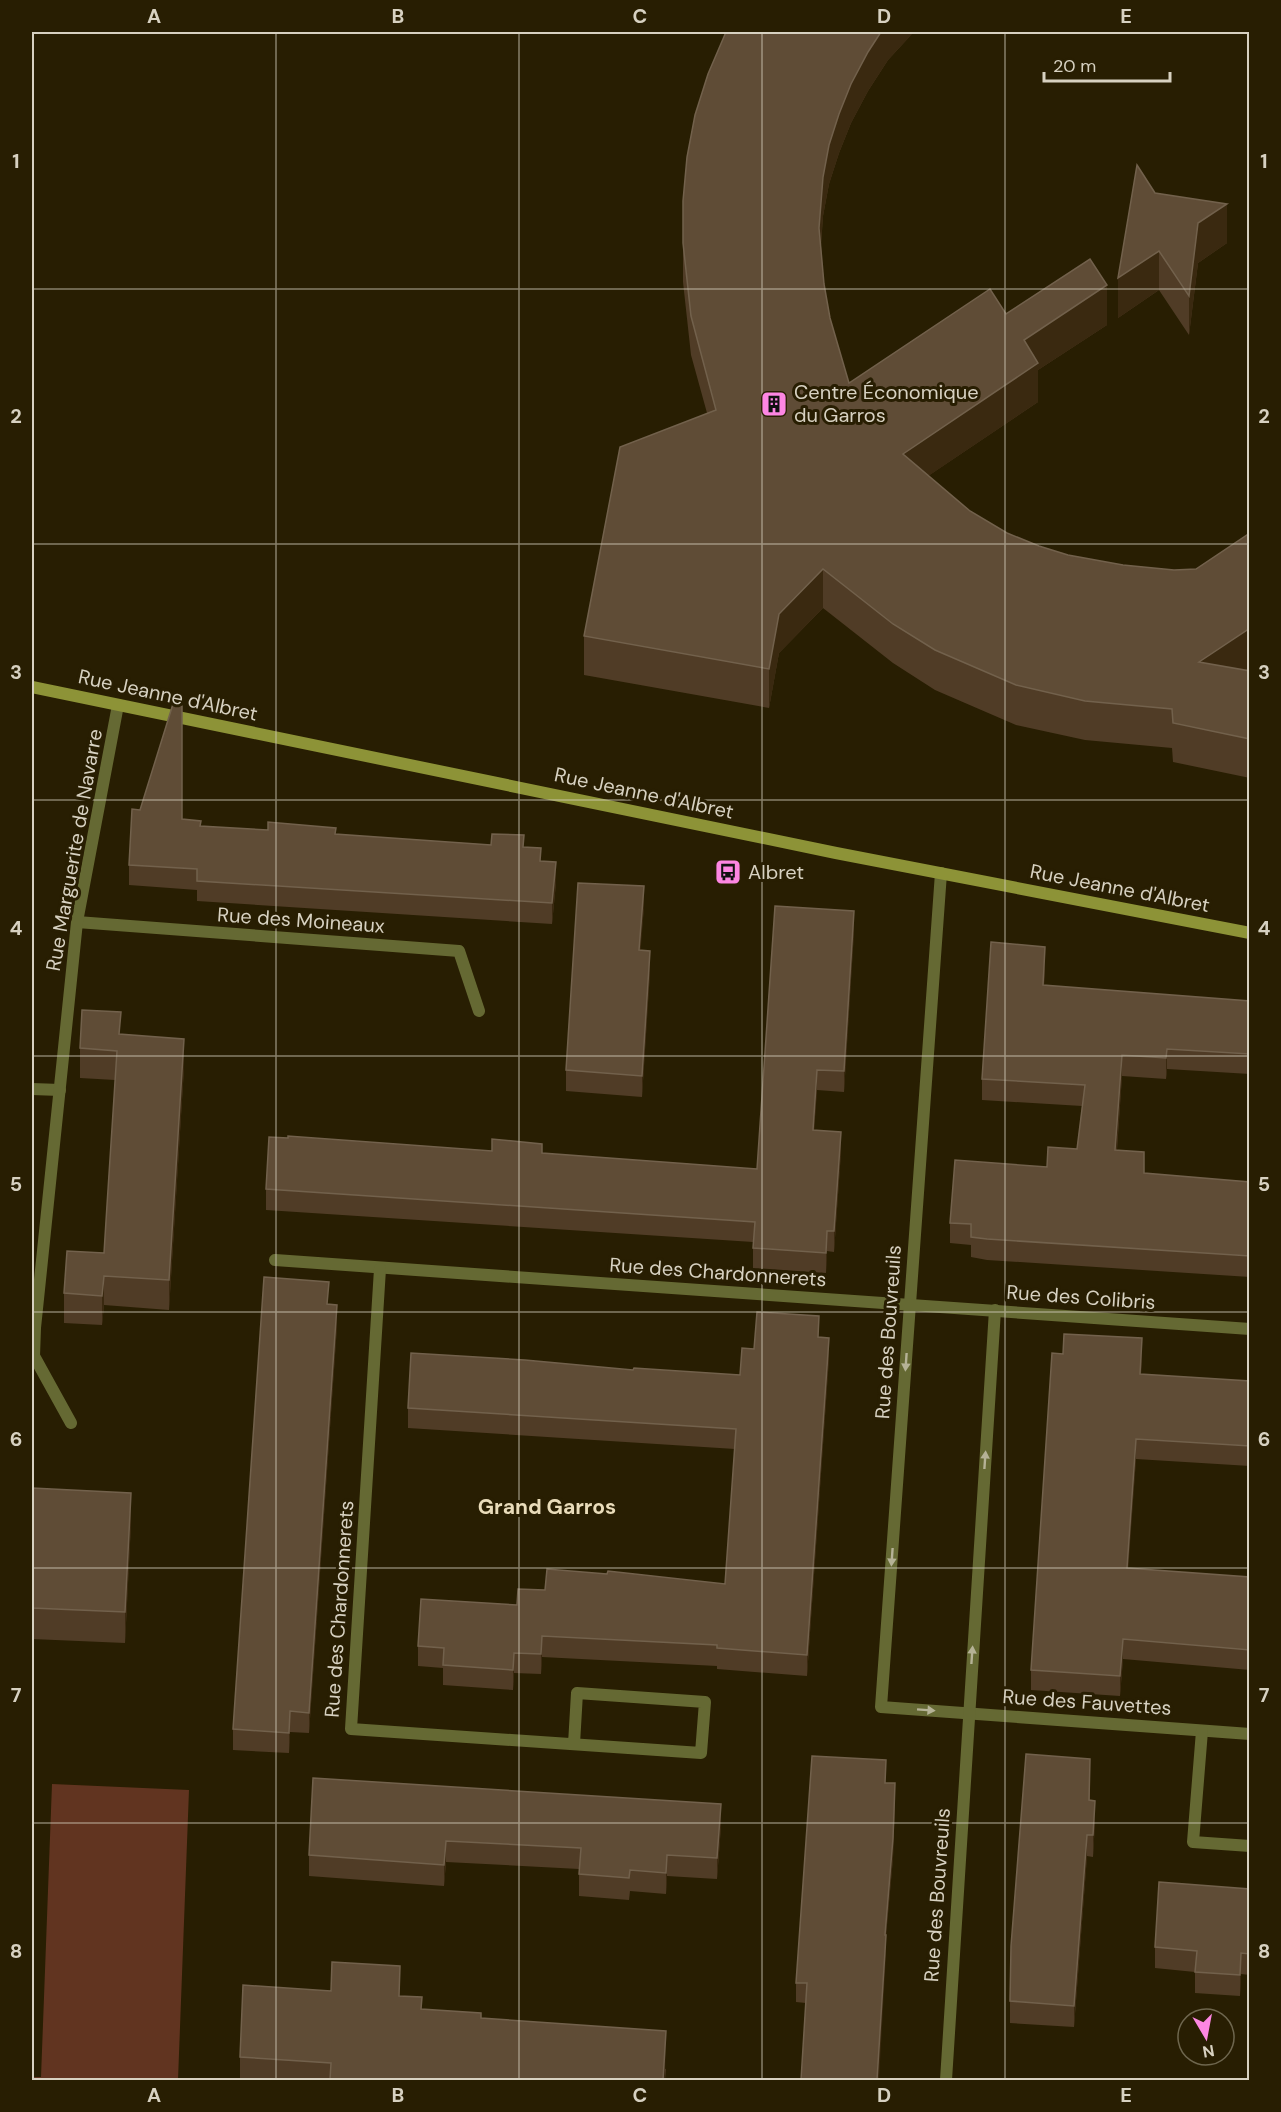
<svg xmlns="http://www.w3.org/2000/svg" width="1281" height="2112" font-family="'DM Sans',sans-serif">
<rect width="100%" height="100%" fill="#281e02"/>
<!-- park -->
<path fill="#613420" d="M 52,1784 L 189,1790 L 178,2080 L 32,2080 L 32,2077 L 41,2077 Z"/>
<g fill="none" stroke-linecap="round" stroke-linejoin="round">
<!-- street -->
<g stroke="#656933" stroke-width="12">
<path d="M 941,873 L 881,1707 L 1250,1734"/>
<path d="M 77,922 L 459,951 L 479,1011"/>
<path d="M 32,1089 L 60,1090"/>
<path d="M 275,1260 L 1250,1329"/>
<path d="M 380,1269 L 351,1729 L 701,1753 L 705,1702 L 577,1693 L 574,1744"/>
<path d="M 71,1423 L 34,1356 L 35,1328 L 77,922 L 118,705"/>
<path d="M 1202,1731 L 1193,1842 L 1250,1846"/>
<path d="M 946,2080 L 995,1310"/>
</g>
<!-- secondary -->
<path stroke="#8d9337" stroke-width="12" d="M 32,687 L 836,853 L 1250,933"/>
</g>
<!-- wall -->
<g fill="#503c26">
<path d="M 911,35 L 888,60 L 868,91 L 851,123 L 839,153 L 829,184 L 823,216 L 821,246 L 824,284 L 830,318 L 849,383 L 1006,314 L 1107,325 L 1038,370 L 1038,402 L 928,476 L 970,511 L 1007,533 L 1039,546 L 1068,555 L 1123,565 L 1174,570 L 1196,569 L 1250,533 L 1250,667 L 1245,671 L 1250,671 L 1250,778 L 1173,762 L 1172,748 L 1085,740 L 1016,725 L 935,690 L 893,663 L 823,608 L 779,653 L 769,708 L 584,675 L 584,636 L 707,413 L 691,355 L 683,282 L 683,201 Z"/>
<path d="M 1155,193 L 1227,243 L 1198,263 L 1189,335 L 1159,290 L 1118,318 Z"/>
<path d="M 182,819 L 201,826 L 524,847 L 541,861 L 556,883 L 552,924 L 197,901 L 197,890 L 129,885 L 129,865 Z"/>
<path d="M 644,907 L 640,950 L 650,972 L 642,1097 L 566,1091 L 566,1070 Z"/>
<path d="M 854,932 L 844,1092 L 817,1090 L 814,1130 L 841,1152 L 834,1252 L 827,1251 L 826,1273 L 753,1268 L 753,1242 L 266,1210 L 266,1189 L 492,1151 L 542,1153 L 757,1169 Z"/>
<path d="M 1045,967 L 1044,986 L 1250,1001 L 1250,1074 L 1167,1069 L 1166,1079 L 1122,1076 L 1117,1150 L 1144,1174 L 1250,1182 L 1250,1277 L 987,1260 L 971,1257 L 971,1245 L 950,1243 L 950,1223 L 1077,1149 L 1082,1106 L 982,1100 L 982,1079 Z"/>
<path d="M 121,1035 L 184,1068 L 169,1310 L 104,1305 L 102,1325 L 64,1323 L 64,1293 L 104,1253 L 115,1080 L 80,1078 L 80,1048 Z"/>
<path d="M 329,1304 L 337,1326 L 309,1733 L 290,1732 L 289,1753 L 233,1750 L 233,1729 Z"/>
<path d="M 819,1337 L 829,1358 L 807,1676 L 717,1669 L 717,1666 L 542,1657 L 541,1674 L 514,1673 L 513,1690 L 443,1685 L 443,1668 L 418,1666 L 418,1646 L 517,1605 L 545,1590 L 725,1584 L 735,1449 L 408,1428 L 408,1408 L 633,1370 L 740,1375 L 754,1349 Z"/>
<path d="M 1142,1358 L 1141,1374 L 1250,1381 L 1250,1466 L 1136,1459 L 1128,1568 L 1250,1577 L 1250,1670 L 1123,1659 L 1120,1696 L 1031,1690 L 1031,1670 Z"/>
<path d="M 32,1488 L 131,1524 L 125,1643 L 32,1639 Z"/>
<path d="M 313,1778 L 721,1826 L 717,1879 L 667,1876 L 666,1894 L 630,1891 L 629,1900 L 579,1896 L 579,1869 L 446,1862 L 444,1886 L 309,1876 L 309,1855 Z"/>
<path d="M 1090,1781 L 1090,1800 L 1095,1822 L 1093,1857 L 1087,1856 L 1074,2027 L 1010,2023 L 1010,2001 Z"/>
<path d="M 886,1783 L 895,1803 L 893,1858 L 886,1936 L 886,1955 L 806,2003 L 796,2002 L 796,1983 Z"/>
<path d="M 1250,1889 L 1250,1975 L 1241,1974 L 1240,1996 L 1195,1993 L 1195,1972 L 1155,1968 L 1155,1947 Z"/>
<path d="M 400,1996 L 422,2009 L 481,2018 L 666,2069 L 665,2080 L 240,2080 L 240,2057 Z"/>
</g>
<!-- shaded-wall -->
<g fill="#3a2910">
<path d="M 881,32 L 914,32 L 888,60 L 868,91 L 851,123 L 839,153 L 829,184 L 823,216 L 819,267 L 819,228 L 823,177 L 829,145 L 839,114 L 851,84 L 868,52 Z"/>
<path d="M 1227,204 L 1227,243 L 1198,263 L 1189,335 L 1189,296 L 1198,223 Z"/>
<path d="M 1159,251 L 1159,290 L 1118,318 L 1118,278 Z"/>
<path d="M 1107,285 L 1107,325 L 1038,370 L 1038,402 L 903,493 L 903,454 L 1024,340 Z"/>
<path d="M 823,569 L 823,608 L 779,653 L 769,708 L 769,669 L 779,614 Z"/>
<path d="M 1250,628 L 1250,667 L 1199,701 L 1199,662 Z"/>
<path d="M 556,862 L 556,883 L 552,924 L 552,903 Z"/>
<path d="M 644,886 L 644,907 L 639,971 L 639,950 Z"/>
<path d="M 854,911 L 854,932 L 844,1092 L 844,1071 Z"/>
<path d="M 1045,947 L 1045,967 L 1043,1006 L 1043,985 Z"/>
<path d="M 650,951 L 650,972 L 642,1097 L 642,1076 Z"/>
<path d="M 184,1039 L 184,1068 L 169,1310 L 169,1280 Z"/>
<path d="M 1167,1049 L 1167,1069 L 1166,1079 L 1166,1058 Z"/>
<path d="M 1122,1055 L 1122,1076 L 1115,1171 L 1115,1150 Z"/>
<path d="M 817,1070 L 817,1090 L 813,1150 L 813,1130 Z"/>
<path d="M 841,1132 L 841,1152 L 834,1252 L 834,1231 Z"/>
<path d="M 827,1231 L 827,1251 L 826,1273 L 826,1253 Z"/>
<path d="M 104,1276 L 104,1305 L 102,1325 L 102,1296 Z"/>
<path d="M 337,1305 L 337,1326 L 309,1733 L 309,1713 Z"/>
<path d="M 829,1338 L 829,1358 L 807,1676 L 807,1655 Z"/>
<path d="M 1142,1338 L 1142,1358 L 1140,1394 L 1140,1374 Z"/>
<path d="M 1136,1439 L 1136,1459 L 1127,1588 L 1127,1568 Z"/>
<path d="M 131,1493 L 131,1524 L 125,1643 L 125,1612 Z"/>
<path d="M 542,1636 L 542,1657 L 541,1674 L 541,1654 Z"/>
<path d="M 1123,1639 L 1123,1659 L 1120,1696 L 1120,1676 Z"/>
<path d="M 514,1653 L 514,1673 L 513,1690 L 513,1670 Z"/>
<path d="M 290,1711 L 290,1732 L 289,1753 L 289,1733 Z"/>
<path d="M 895,1783 L 893,1858 L 886,1936 L 886,1955 L 879,2080 L 877,2080 L 885,1935 Z"/>
<path d="M 1095,1801 L 1095,1822 L 1093,1857 L 1093,1835 Z"/>
<path d="M 721,1804 L 721,1826 L 717,1879 L 717,1858 Z"/>
<path d="M 1087,1835 L 1087,1856 L 1074,2027 L 1074,2006 Z"/>
<path d="M 446,1841 L 446,1862 L 444,1886 L 444,1865 Z"/>
<path d="M 667,1855 L 667,1876 L 666,1894 L 666,1873 Z"/>
<path d="M 1241,1953 L 1241,1974 L 1240,1996 L 1240,1975 Z"/>
<path d="M 666,2031 L 665,2080 L 663,2080 Z"/>
</g>
<!-- building -->
<g fill="#5f4c36" stroke="#72614c" stroke-width="1.5">
<path d="M 726,32 L 881,32 L 868,52 L 851,84 L 839,114 L 829,145 L 823,177 L 819,228 L 824,284 L 830,318 L 849,383 L 990,289 L 1006,314 L 1090,259 L 1107,285 L 1024,340 L 1038,363 L 903,454 L 970,511 L 1007,533 L 1039,546 L 1068,555 L 1123,565 L 1174,570 L 1196,569 L 1250,533 L 1250,628 L 1199,662 L 1250,671 L 1250,739 L 1173,723 L 1172,709 L 1085,701 L 1016,685 L 935,650 L 893,624 L 823,569 L 779,614 L 769,669 L 584,636 L 620,447 L 716,410 L 691,316 L 683,243 L 683,201 L 687,157 L 695,115 L 708,74 Z"/>
<path d="M 1137,165 L 1155,193 L 1227,204 L 1198,223 L 1189,296 L 1159,251 L 1118,278 Z"/>
<path d="M 173,704 L 182,706 L 182,819 L 201,821 L 200,826 L 268,830 L 268,822 L 336,828 L 335,834 L 491,845 L 492,834 L 524,835 L 523,847 L 541,848 L 540,861 L 556,862 L 552,903 L 197,881 L 197,869 L 129,865 L 132,809 L 140,810 Z"/>
<path d="M 578,883 L 644,886 L 639,950 L 650,951 L 642,1076 L 566,1070 Z"/>
<path d="M 775,906 L 854,911 L 844,1071 L 817,1070 L 813,1130 L 841,1132 L 834,1231 L 827,1231 L 826,1253 L 753,1248 L 755,1222 L 266,1189 L 269,1137 L 288,1138 L 288,1136 L 492,1151 L 492,1139 L 542,1144 L 542,1153 L 757,1169 Z"/>
<path d="M 991,942 L 1045,947 L 1043,985 L 1250,1001 L 1250,1054 L 1167,1049 L 1166,1058 L 1122,1055 L 1115,1150 L 1144,1152 L 1144,1173 L 1250,1182 L 1250,1256 L 987,1239 L 971,1237 L 971,1224 L 950,1223 L 955,1160 L 1047,1167 L 1048,1147 L 1077,1149 L 1085,1085 L 982,1079 Z"/>
<path d="M 82,1010 L 121,1012 L 119,1034 L 184,1039 L 169,1280 L 104,1276 L 102,1296 L 64,1293 L 67,1251 L 104,1253 L 107,1205 L 117,1051 L 80,1048 Z"/>
<path d="M 264,1277 L 329,1282 L 327,1304 L 337,1305 L 309,1713 L 290,1711 L 289,1733 L 233,1729 Z"/>
<path d="M 757,1312 L 819,1316 L 818,1337 L 829,1338 L 807,1655 L 717,1648 L 717,1645 L 542,1636 L 541,1654 L 514,1653 L 513,1670 L 443,1665 L 444,1648 L 418,1646 L 421,1599 L 517,1605 L 518,1589 L 545,1590 L 547,1569 L 607,1574 L 608,1571 L 725,1584 L 736,1429 L 408,1408 L 411,1353 L 525,1360 L 633,1370 L 634,1368 L 740,1375 L 742,1348 L 754,1349 Z"/>
<path d="M 1064,1334 L 1142,1338 L 1140,1374 L 1250,1381 L 1250,1446 L 1136,1439 L 1127,1568 L 1250,1577 L 1250,1650 L 1123,1639 L 1120,1676 L 1031,1670 L 1052,1353 L 1063,1354 Z"/>
<path d="M 32,1488 L 131,1493 L 125,1612 L 32,1608 Z"/>
<path d="M 1026,1754 L 1090,1759 L 1089,1800 L 1095,1801 L 1093,1835 L 1087,1835 L 1074,2006 L 1010,2001 L 1011,1946 Z"/>
<path d="M 812,1756 L 886,1760 L 885,1783 L 895,1783 L 893,1838 L 885,1935 L 886,1935 L 877,2080 L 801,2080 L 807,1983 L 796,1983 Z"/>
<path d="M 313,1778 L 721,1804 L 717,1858 L 667,1855 L 666,1873 L 630,1870 L 629,1878 L 579,1874 L 581,1848 L 446,1841 L 444,1865 L 309,1855 Z"/>
<path d="M 1159,1882 L 1250,1889 L 1250,1954 L 1241,1953 L 1240,1975 L 1195,1972 L 1197,1951 L 1155,1947 Z"/>
<path d="M 332,1962 L 400,1966 L 399,1996 L 422,1997 L 421,2009 L 481,2013 L 481,2018 L 666,2031 L 663,2080 L 330,2080 L 331,2063 L 240,2057 L 243,1985 L 331,1991 Z"/>
</g>
<!-- one-way arrows -->
<defs><path id="oneway-solid" d="M-6-.8H1V-3.2L6.5 0L1 3.2V.8H-6Z" transform="scale(1.5)"/></defs>
<g fill="#b5b296">
<use href="#oneway-solid" transform="translate(906 1362) rotate(94)"/>
<use href="#oneway-solid" transform="translate(985 1460) rotate(-86)"/>
<use href="#oneway-solid" transform="translate(892 1557) rotate(94)"/>
<use href="#oneway-solid" transform="translate(972 1655) rotate(-86)"/>
<use href="#oneway-solid" transform="translate(926 1710) rotate(4)"/>
</g>
<!-- grid -->
<path fill="none" stroke="#d7d1c1" stroke-width="1.5" stroke-opacity="0.55" d="M 276,32 L 276,2080M 519,32 L 519,2080M 762,32 L 762,2080M 1005,32 L 1005,2080M 32,289 L 1250,289M 32,544 L 1250,544M 32,800 L 1250,800M 32,1056 L 1250,1056M 32,1312 L 1250,1312M 32,1568 L 1250,1568M 32,1823 L 1250,1823"/>
<!-- icons -->
<defs>
<symbol id="building-square" viewBox="-11 -11 22 22"><rect x="-9" y="-9" width="18" height="18" rx="4" fill="#fd86e3" stroke="#281e02"/><path d="M-4-6H4V6H1V3H-1V6H-4ZM-2.5-4.3h1.7v1.8h-1.7ZM.8-4.3h1.7v1.8H.8ZM-2.5-1h1.7V.8h-1.7ZM.8-1h1.7V.8H.8Z" fill="#111"/></symbol>
<symbol id="bus-square" viewBox="-11 -11 22 22"><rect x="-9" y="-9" width="18" height="18" rx="4" fill="#fd86e3" stroke="#281e02"/><path d="M-5-6H5V4H4V6H2V4H-2V6H-4V4H-5ZM-3.5-4V0h7V-4ZM-3.5 1.2v1.5H-2V1.2ZM2 1.2v1.5H3.5V1.2Z" fill="#111"/></symbol>
</defs>
<g fill-rule="evenodd">
<use href="#building-square" x="759" y="389" width="30" height="30"/>
<use href="#bus-square" x="713" y="857" width="30" height="30"/>
</g>
<g text-anchor="middle" dominant-baseline="central" stroke-width="6" stroke-linejoin="round" paint-order="stroke">
<!-- poi labels -->
<g font-size="20" fill="#d7d1c1" stroke="#281e02" text-anchor="start">
<text x="794" y="392">Centre Économique<tspan x="794" dy="23">du Garros</tspan></text>
<text x="748" y="872">Albret</text>
</g>
<!-- street labels -->
<g font-size="20" fill="#d7d1c1" stroke="#281e02">
<text transform="translate(168 695) rotate(12)">Rue Jeanne d'Albret</text>
<text transform="translate(644 793) rotate(12)">Rue Jeanne d'Albret</text>
<text transform="translate(74 850) rotate(-80)">Rue Marguerite de Navarre</text>
<text transform="translate(1120 888) rotate(11)">Rue Jeanne d'Albret</text>
<text transform="translate(301 920) rotate(4)">Rue des Moineaux</text>
<text transform="translate(718 1272) rotate(4)">Rue des Chardonnerets</text>
<text transform="translate(1081 1297) rotate(4)">Rue des Colibris</text>
<text transform="translate(888 1332) rotate(-86)">Rue des Bouvreuils</text>
<text transform="translate(339 1609) rotate(-86)">Rue des Chardonnerets</text>
<text transform="translate(1087 1702) rotate(4)">Rue des Fauvettes</text>
<text transform="translate(937 1895) rotate(-86)">Rue des Bouvreuils</text>
</g>
<!-- neighbourhood labels -->
<g font-size="21" font-weight="bold" fill="#e9dcba" stroke="#281e02">
<text x="547" y="1507">Grand Garros</text>
</g>
</g>
<!-- border -->
<rect width="1281" height="2112" fill="none" stroke="#281e02" stroke-width="66"/>
<!-- north arrow -->
<g transform="translate(1206 2037) rotate(170)"><circle r="28" fill="#281e02" stroke="#6e664e" stroke-width="1.5"/>
<path d="M0-4.5L10 22L0 15L-10 22Z" fill="#fd86e3"/>
<text y="-9" font-size="16" font-weight="bold" text-anchor="middle" fill="#d7d1c1">N</text>
</g>
<!-- scale -->
<path d="M1044 72v9h126v-9" fill="none" stroke="#d7d1c1" stroke-width="3"/>
<text x="1053" y="72" font-size="18" fill="#d7d1c1" stroke="#281e02" stroke-width="4.5" paint-order="stroke">20 m</text>
<rect x="33" y="33" width="1215" height="2046" fill="none" stroke="#d7d1c1" stroke-width="2"/>
<g font-size="20" text-anchor="middle" font-weight="bold" fill="#d7d1c1">
<text x="154" y="23">A</text>
<text x="398" y="23">B</text>
<text x="640" y="23">C</text>
<text x="884" y="23">D</text>
<text x="1126" y="23">E</text>
<text x="16" y="168">1</text>
<text x="1264" y="168">1</text>
<text x="16" y="423">2</text>
<text x="1264" y="423">2</text>
<text x="16" y="679">3</text>
<text x="1264" y="679">3</text>
<text x="16" y="935">4</text>
<text x="1264" y="935">4</text>
<text x="16" y="1191">5</text>
<text x="1264" y="1191">5</text>
<text x="16" y="1446">6</text>
<text x="1264" y="1446">6</text>
<text x="16" y="1702">7</text>
<text x="1264" y="1702">7</text>
<text x="16" y="1958">8</text>
<text x="1264" y="1958">8</text>
<text x="154" y="2102">A</text>
<text x="398" y="2102">B</text>
<text x="640" y="2102">C</text>
<text x="884" y="2102">D</text>
<text x="1126" y="2102">E</text>
</g>
</svg>
